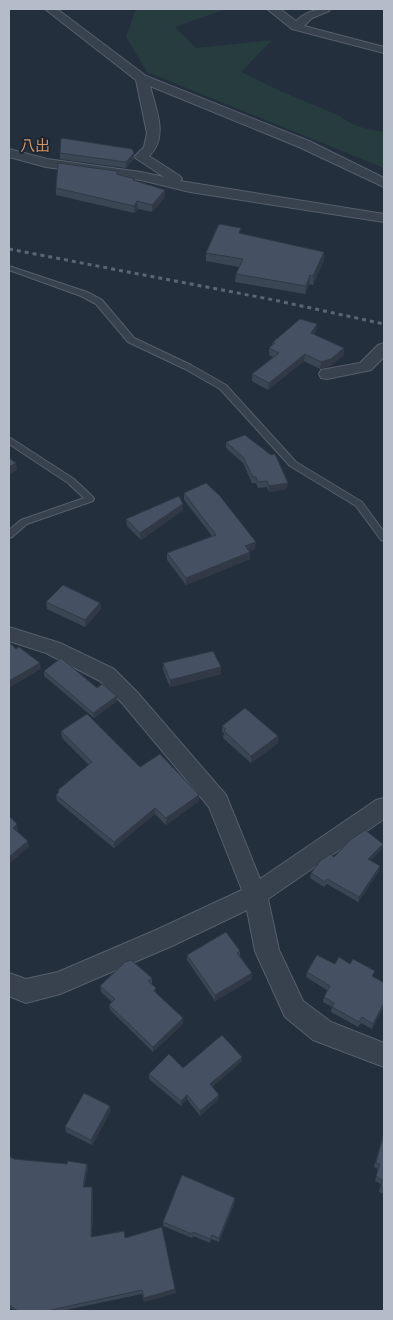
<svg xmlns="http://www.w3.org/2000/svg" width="393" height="1320" font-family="'Titillium Web','Noto Sans JP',sans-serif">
<rect width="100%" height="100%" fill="#242f3e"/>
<!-- green -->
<path fill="#263c3f" d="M 136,9 L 226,9 L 175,27 L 196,48 L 272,40 L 241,72 L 287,94 L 338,115 L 354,125 L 367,129 L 384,132 L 384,168 L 147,72 L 126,37 Z"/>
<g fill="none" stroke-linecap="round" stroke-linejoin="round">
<defs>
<g id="service">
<path d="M 9,266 L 87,292 L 102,300 L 134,338 L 191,365 L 226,385 L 296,462 L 362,502 L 384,532 L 384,541 L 381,540 L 356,506 L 290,466 L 220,389 L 185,369 L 128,342 L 96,304 L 81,296 L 9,270 Z"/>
<path d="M 9,437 L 74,479 L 93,497 L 94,499 L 93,501 L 27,524 L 12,537 L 9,538 L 9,530 L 21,520 L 84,498 L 68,483 L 9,444 Z"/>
</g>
<g id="minor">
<path d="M 45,9 L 57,9 L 146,76 L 309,141 L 384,178 L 384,187 L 299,147 L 150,86 C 156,109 169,138 149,156 L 180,176 L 182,179 L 180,181 L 384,214 L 384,222 L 190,192 L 141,180 L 46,167 L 9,157 L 9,149 L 47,159 L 141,172 L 164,177 L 134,157 L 144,147 L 147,133 L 136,80 Z"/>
<path d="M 267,9 L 280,9 L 296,21 C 307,11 316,9 330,9 L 329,11 L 312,18 L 304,26 L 384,47 L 384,53 L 292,29 Z"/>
<path d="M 384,343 L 384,357 L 371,370 L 327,379 L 321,378 L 319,374 L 321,370 L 360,363 L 378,345 Z"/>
<path d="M 9,627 L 60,643 L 114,669 L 137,692 L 226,795 L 260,879 L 376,800 L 384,798 L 384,819 L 268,899 L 279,950 L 303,1001 L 331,1022 L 384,1043 L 384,1067 L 313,1040 L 285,1017 L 255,951 L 247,910 L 172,946 L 60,994 L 26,1003 L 9,996 L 9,973 L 26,979 L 58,972 L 156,930 L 242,890 L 209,807 L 123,704 L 100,681 L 46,653 L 9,641 Z"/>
</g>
</defs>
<!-- service casing -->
<use href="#service" stroke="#565f6c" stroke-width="2"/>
<!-- minor casing -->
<use href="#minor" stroke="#565f6c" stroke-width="2"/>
<!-- service -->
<use href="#service" fill="#38414e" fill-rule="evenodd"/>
<!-- minor -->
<use href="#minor" fill="#38414e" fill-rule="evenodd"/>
<!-- rail -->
<path stroke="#5a6575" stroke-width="3" stroke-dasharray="4 4" stroke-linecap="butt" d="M 9,249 L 274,300 L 384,324"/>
</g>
<!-- wall -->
<g fill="#3b4654">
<path d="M 60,153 L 134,153 L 134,159 L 126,168 L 60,159 Z"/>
<path d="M 119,172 L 119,175 L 135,181 L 165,197 L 152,212 L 138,209 L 134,213 L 56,195 L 56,188 Z"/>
<path d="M 240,234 L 324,260 L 313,285 L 309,284 L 305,294 L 235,282 L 236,274 L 239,267 L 206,261 L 206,253 Z"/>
<path d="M 317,324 L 316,331 L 314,334 L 344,355 L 330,366 L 320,369 L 304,361 L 268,390 L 252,381 L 252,374 L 273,357 L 269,355 L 269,348 L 272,345 L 273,342 Z"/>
<path d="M 226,442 L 287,489 L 269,492 L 267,487 L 258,488 L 256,483 L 252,483 L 243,463 L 226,448 Z"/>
<path d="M 184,493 L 255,549 L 249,551 L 250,559 L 186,585 L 167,560 L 167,553 L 212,536 L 184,500 Z"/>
<path d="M 183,504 L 183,510 L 141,540 L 127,526 L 126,519 Z"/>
<path d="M 46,602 L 100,603 L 101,609 L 85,627 L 47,609 Z"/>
<path d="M 163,663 L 221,674 L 170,687 L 163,670 Z"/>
<path d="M 44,671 L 117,701 L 94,718 L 44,676 Z"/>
<path d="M 222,726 L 278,743 L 251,763 L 223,738 L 224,733 L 222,732 Z"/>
<path d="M 61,731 L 199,795 L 199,801 L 166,825 L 155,814 L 114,848 L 57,801 L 56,795 L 58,793 L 58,790 L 89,765 L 62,738 Z"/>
<path d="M 383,844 L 382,849 L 370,860 L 379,871 L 358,902 L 327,884 L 324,887 L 310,878 L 311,873 L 334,857 Z"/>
<path d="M 240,951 L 240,956 L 252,973 L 252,979 L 215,1001 L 187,960 L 187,955 Z"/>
<path d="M 335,964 L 373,977 L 384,1006 L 372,1029 L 361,1023 L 358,1027 L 331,1012 L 332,1007 L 323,1002 L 324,997 L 327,990 L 306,977 L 307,972 Z"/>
<path d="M 152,978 L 152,984 L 157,994 L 183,1018 L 183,1024 L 153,1052 L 110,1010 L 109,1005 L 112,1002 L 101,992 L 100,986 Z"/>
<path d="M 242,1057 L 242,1061 L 212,1087 L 219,1095 L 218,1100 L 200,1116 L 187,1099 L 181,1106 L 149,1079 L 149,1074 Z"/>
<path d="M 111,1111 L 92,1145 L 66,1132 L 65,1127 Z"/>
<path d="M 384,1126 L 384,1194 L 379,1192 L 381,1184 L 375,1181 L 378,1169 L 374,1167 L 384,1132 L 383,1131 Z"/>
<path d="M 9,1156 L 14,1159 L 88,1168 L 84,1187 L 93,1191 L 92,1236 L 126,1238 L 175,1289 L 176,1293 L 144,1302 L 142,1294 L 61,1311 L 15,1311 L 9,1307 Z"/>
<path d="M 235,1198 L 235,1202 L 219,1242 L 211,1239 L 210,1243 L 193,1236 L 192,1238 L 163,1226 L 163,1222 Z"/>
</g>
<!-- shaded-wall -->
<g fill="#303945">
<path d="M 134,153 L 134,159 L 126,168 L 126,162 Z"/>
<path d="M 165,190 L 165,197 L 152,212 L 152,205 Z"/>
<path d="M 137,201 L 138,209 L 134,213 L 134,206 Z"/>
<path d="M 324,252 L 324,260 L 313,285 L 313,276 Z"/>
<path d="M 310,275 L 309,284 L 305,294 L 306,286 Z"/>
<path d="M 317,324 L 316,331 L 310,340 L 311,333 Z"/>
<path d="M 344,348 L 344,355 L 330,366 L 320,369 L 321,362 Z"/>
<path d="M 305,354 L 304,361 L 268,390 L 269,383 Z"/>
<path d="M 16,463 L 17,470 L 9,475 L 9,467 Z"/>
<path d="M 288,483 L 287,489 L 269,492 L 269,486 Z"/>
<path d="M 183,504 L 183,510 L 141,540 L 140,533 Z"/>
<path d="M 256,542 L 255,549 L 245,553 L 245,546 Z"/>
<path d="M 250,552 L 250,559 L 186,585 L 186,578 Z"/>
<path d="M 100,603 L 101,609 L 85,627 L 85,620 Z"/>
<path d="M 40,663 L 41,669 L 9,688 L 9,681 Z"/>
<path d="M 221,667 L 221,674 L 170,687 L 170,680 Z"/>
<path d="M 117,696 L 117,701 L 94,718 L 93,713 Z"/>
<path d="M 278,736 L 278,743 L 251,763 L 251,756 Z"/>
<path d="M 199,795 L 199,801 L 166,825 L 166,818 Z"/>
<path d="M 155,808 L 155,814 L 114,848 L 114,842 Z"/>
<path d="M 17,824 L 18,830 L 14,834 L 13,828 Z"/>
<path d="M 28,841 L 29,847 L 9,864 L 9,857 Z"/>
<path d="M 383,844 L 382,849 L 367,864 L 368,859 Z"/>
<path d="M 380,866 L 379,871 L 358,902 L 359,897 Z"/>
<path d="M 252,973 L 252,979 L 215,1001 L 215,995 Z"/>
<path d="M 384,1003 L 384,1006 L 372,1029 L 373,1024 Z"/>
<path d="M 183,1018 L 183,1024 L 153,1052 L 153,1047 Z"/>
<path d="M 242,1057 L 242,1061 L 210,1089 L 210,1084 Z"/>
<path d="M 187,1095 L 187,1099 L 181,1106 L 181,1101 Z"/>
<path d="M 219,1095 L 218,1100 L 200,1116 L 200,1111 Z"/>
<path d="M 110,1106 L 111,1111 L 92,1145 L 91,1140 Z"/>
<path d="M 87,1164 L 88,1168 L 84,1191 L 83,1187 Z"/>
<path d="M 92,1187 L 93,1191 L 92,1240 L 91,1237 Z"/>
<path d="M 235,1198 L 235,1202 L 219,1242 L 219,1238 Z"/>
<path d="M 175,1289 L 176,1293 L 144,1302 L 144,1298 Z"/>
</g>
<!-- building -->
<g fill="#455162" stroke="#303945">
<path d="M 61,138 L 132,149 L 134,153 L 126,162 L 60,153 Z"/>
<path d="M 58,163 L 116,171 L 119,172 L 116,174 L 135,179 L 133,180 L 165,190 L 152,205 L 137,201 L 134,206 L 56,188 Z"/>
<path d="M 219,224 L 241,228 L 239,233 L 324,252 L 313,276 L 310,275 L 306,286 L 236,274 L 243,259 L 206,253 Z"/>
<path d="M 300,319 L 317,324 L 311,333 L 344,348 L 331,359 L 321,362 L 305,354 L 269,383 L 252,374 L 279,353 L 269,348 L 275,343 L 273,342 Z"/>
<path d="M 245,435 L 271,455 L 275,454 L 288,483 L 269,486 L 267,481 L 258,482 L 256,477 L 253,477 L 243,457 L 226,442 Z"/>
<path d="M 9,458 L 16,463 L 9,467 Z"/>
<path d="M 206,483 L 220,496 L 256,542 L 245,546 L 250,552 L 186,578 L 167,553 L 216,535 L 184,493 Z"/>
<path d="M 179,496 L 183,504 L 140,533 L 126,519 Z"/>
<path d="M 63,585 L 100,603 L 85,620 L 46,602 Z"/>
<path d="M 10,643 L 16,649 L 19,647 L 40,663 L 9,681 L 9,644 Z"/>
<path d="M 213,651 L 221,667 L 170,680 L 163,663 Z"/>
<path d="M 61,658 L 97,688 L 102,684 L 117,696 L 93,713 L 44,671 Z"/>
<path d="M 245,708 L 278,736 L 251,756 L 224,731 L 226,729 L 222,726 Z"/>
<path d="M 87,714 L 140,767 L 160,754 L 199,795 L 166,818 L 155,808 L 114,842 L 56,795 L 59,792 L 58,790 L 92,762 L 61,731 Z"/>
<path d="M 9,816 L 17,824 L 13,828 L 28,841 L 9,857 Z"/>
<path d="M 365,830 L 383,844 L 368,859 L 380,866 L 359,897 L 327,879 L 325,882 L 311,873 L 320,861 L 330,854 L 334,857 L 350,840 Z"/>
<path d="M 226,932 L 240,951 L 237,953 L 252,973 L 215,995 L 187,955 Z"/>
<path d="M 317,955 L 335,964 L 339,957 L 350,964 L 353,959 L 375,971 L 372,976 L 384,983 L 384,1003 L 373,1024 L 362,1017 L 359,1022 L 332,1007 L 334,1003 L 324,997 L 330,986 L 307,972 Z"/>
<path d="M 131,960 L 152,978 L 148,981 L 156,988 L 154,991 L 183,1018 L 153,1047 L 109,1005 L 115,999 L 100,986 L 125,962 Z"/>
<path d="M 222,1035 L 242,1057 L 210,1084 L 219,1095 L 200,1111 L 187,1095 L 181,1101 L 149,1074 L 169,1054 L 183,1068 Z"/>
<path d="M 84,1093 L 110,1106 L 91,1140 L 65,1127 Z"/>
<path d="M 384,1133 L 384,1189 L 381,1187 L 382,1180 L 376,1176 L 380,1164 L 376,1163 Z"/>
<path d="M 9,1156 L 14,1159 L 67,1164 L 68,1161 L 87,1164 L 83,1187 L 92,1187 L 91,1237 L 124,1231 L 125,1238 L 162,1227 L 175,1289 L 144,1298 L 142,1290 L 51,1310 L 51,1311 L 18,1311 L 9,1305 Z"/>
<path d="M 182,1175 L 235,1198 L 219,1238 L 212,1235 L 210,1239 L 193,1232 L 192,1234 L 163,1222 Z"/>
</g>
<g text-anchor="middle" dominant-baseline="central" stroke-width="4" stroke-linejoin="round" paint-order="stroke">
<!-- far-quarter labels -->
<g font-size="15" fill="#d59563" stroke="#1d2633">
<text x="35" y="145">八出</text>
</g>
</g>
<!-- border -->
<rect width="393" height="1320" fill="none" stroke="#b4bcc9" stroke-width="20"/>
</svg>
